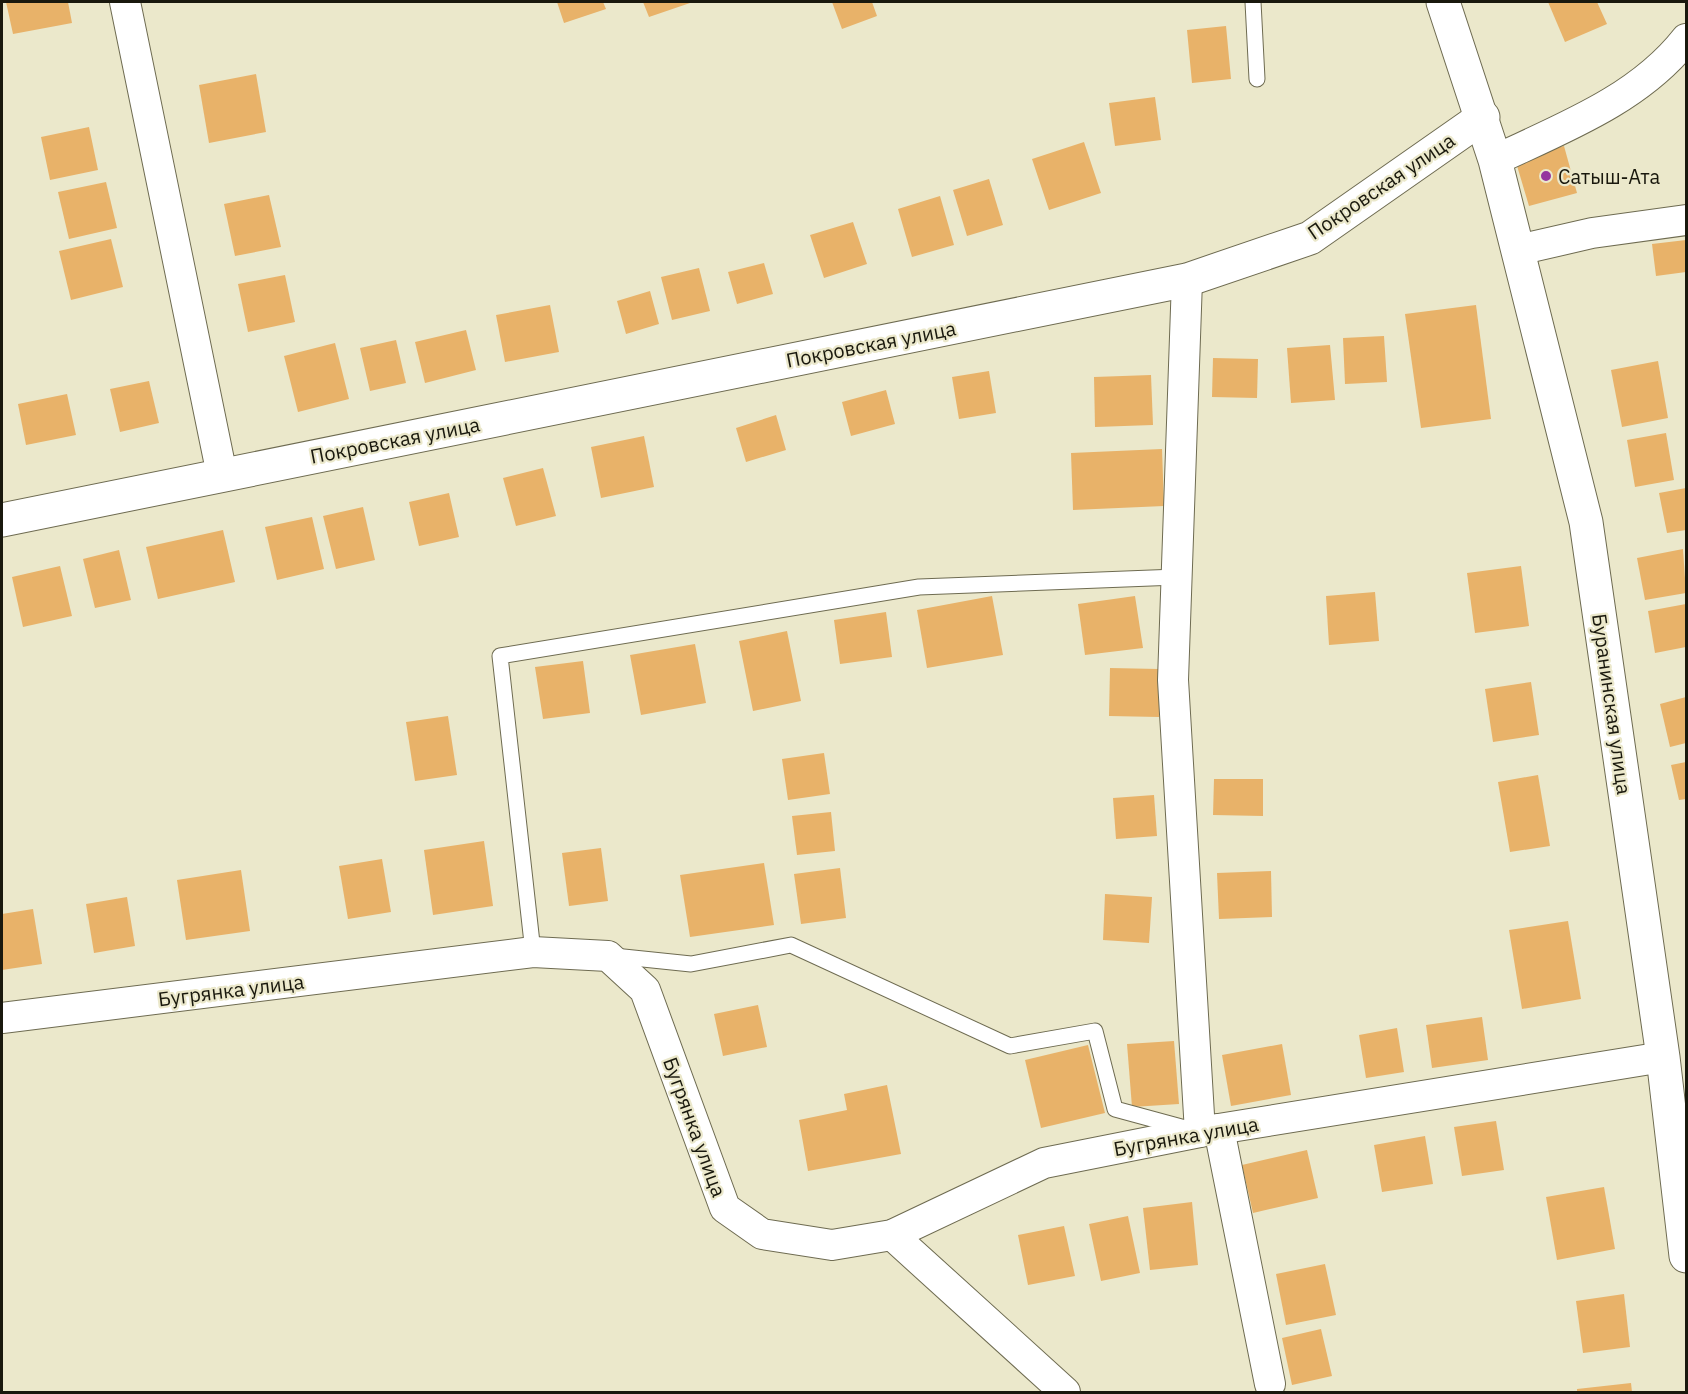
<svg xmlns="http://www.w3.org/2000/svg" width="1688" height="1394" font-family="'IBM Plex Sans',sans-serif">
<rect width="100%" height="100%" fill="#ebe8cb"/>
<!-- building -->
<g fill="#e8b269">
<path d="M 6,2 L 68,2 L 72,23 L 13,34 Z"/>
<path d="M 557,2 L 603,2 L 606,9 L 564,23 Z"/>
<path d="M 643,2 L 693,2 L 649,17 Z"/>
<path d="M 832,2 L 872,2 L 877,16 L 842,29 Z"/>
<path d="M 1548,2 L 1597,2 L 1607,24 L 1565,42 Z"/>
<path d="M 1226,26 L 1231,79 L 1192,83 L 1187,30 Z"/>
<path d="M 256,74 L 266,132 L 209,143 L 199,85 Z"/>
<path d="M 1155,97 L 1161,140 L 1115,146 L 1109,103 Z"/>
<path d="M 89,127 L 98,170 L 50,180 L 41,137 Z"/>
<path d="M 1084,142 L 1101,193 L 1049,210 L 1032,159 Z"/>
<path d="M 1564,146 L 1577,193 L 1529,206 L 1515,159 Z"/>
<path d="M 989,179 L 1003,225 L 967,236 L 953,190 Z"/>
<path d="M 106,182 L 117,228 L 69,239 L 58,192 Z"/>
<path d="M 269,195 L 281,247 L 235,256 L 224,204 Z"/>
<path d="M 940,196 L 954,245 L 912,257 L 898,209 Z"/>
<path d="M 853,222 L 867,264 L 824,278 L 810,235 Z"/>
<path d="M 111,239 L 123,287 L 71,300 L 59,251 Z"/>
<path d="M 1686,240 L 1686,272 L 1656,276 L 1652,244 Z"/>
<path d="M 764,263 L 773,294 L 737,304 L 728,272 Z"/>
<path d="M 699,268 L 710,311 L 672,320 L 661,277 Z"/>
<path d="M 285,275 L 295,322 L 248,332 L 238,284 Z"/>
<path d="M 650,291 L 659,324 L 626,334 L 617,301 Z"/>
<path d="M 550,305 L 559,352 L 505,362 L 496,315 Z"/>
<path d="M 1476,305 L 1491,419 L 1421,428 L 1405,314 Z"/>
<path d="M 466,330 L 476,370 L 425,383 L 415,342 Z"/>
<path d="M 1384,336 L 1387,382 L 1345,384 L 1343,338 Z"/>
<path d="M 396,340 L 406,383 L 370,391 L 360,348 Z"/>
<path d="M 335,343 L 349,399 L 298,412 L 284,356 Z"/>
<path d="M 1330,345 L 1335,400 L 1291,403 L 1287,348 Z"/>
<path d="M 1213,358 L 1258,359 L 1257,398 L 1212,397 Z"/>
<path d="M 1658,361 L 1668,418 L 1622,427 L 1611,370 Z"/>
<path d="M 989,371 L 996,413 L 959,419 L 952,377 Z"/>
<path d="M 1151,375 L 1153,425 L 1095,427 L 1094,377 Z"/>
<path d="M 149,381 L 159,423 L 120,432 L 110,389 Z"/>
<path d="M 886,390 L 895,424 L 851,436 L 842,402 Z"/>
<path d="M 67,394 L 76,435 L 26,445 L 18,404 Z"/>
<path d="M 776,415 L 786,450 L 746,462 L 736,428 Z"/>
<path d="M 1666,433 L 1674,480 L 1635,487 L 1627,440 Z"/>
<path d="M 644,436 L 654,487 L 601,498 L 591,447 Z"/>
<path d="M 1162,449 L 1164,506 L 1073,510 L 1071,453 Z"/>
<path d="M 543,468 L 556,516 L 516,526 L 503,478 Z"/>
<path d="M 1686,488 L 1686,530 L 1667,533 L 1659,493 Z"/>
<path d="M 449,493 L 459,537 L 419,546 L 409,502 Z"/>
<path d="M 363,507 L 375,560 L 336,569 L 323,516 Z"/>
<path d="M 312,517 L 324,569 L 277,580 L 265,527 Z"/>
<path d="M 223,530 L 235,582 L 158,599 L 146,547 Z"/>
<path d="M 1683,549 L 1686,593 L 1645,600 L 1637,558 Z"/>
<path d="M 119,550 L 131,600 L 95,608 L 83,559 Z"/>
<path d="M 60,566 L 72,616 L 23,627 L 12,577 Z"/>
<path d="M 1521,566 L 1529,626 L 1475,633 L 1467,573 Z"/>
<path d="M 1375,592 L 1379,641 L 1329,645 L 1326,596 Z"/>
<path d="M 992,596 L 1003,655 L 927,668 L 917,610 Z"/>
<path d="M 1135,596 L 1143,648 L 1085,655 L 1078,604 Z"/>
<path d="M 1686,604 L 1686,647 L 1655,653 L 1648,611 Z"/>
<path d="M 886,612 L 892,657 L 840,664 L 834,620 Z"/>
<path d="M 787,631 L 801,701 L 753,711 L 739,641 Z"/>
<path d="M 695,644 L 706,703 L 641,715 L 630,655 Z"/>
<path d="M 583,661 L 590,713 L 543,719 L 535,667 Z"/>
<path d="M 1110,668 L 1159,669 L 1159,717 L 1109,716 Z"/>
<path d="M 1531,682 L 1539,735 L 1493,742 L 1485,689 Z"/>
<path d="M 1686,697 L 1686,743 L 1670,747 L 1660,704 Z"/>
<path d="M 448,716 L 457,775 L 415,781 L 406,722 Z"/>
<path d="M 824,753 L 830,794 L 788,800 L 782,759 Z"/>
<path d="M 1686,762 L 1686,799 L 1679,800 L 1671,765 Z"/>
<path d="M 1538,775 L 1550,846 L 1510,852 L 1498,782 Z"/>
<path d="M 1214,779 L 1263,779 L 1263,816 L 1213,815 Z"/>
<path d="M 1154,795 L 1157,836 L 1116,839 L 1113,798 Z"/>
<path d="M 831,812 L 835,851 L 797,855 L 792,816 Z"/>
<path d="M 484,841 L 493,906 L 433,915 L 424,850 Z"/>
<path d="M 601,848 L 608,901 L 569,906 L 562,853 Z"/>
<path d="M 382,859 L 391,912 L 348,919 L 339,866 Z"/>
<path d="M 764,863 L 774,925 L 690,937 L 680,875 Z"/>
<path d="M 840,868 L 846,918 L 801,924 L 794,874 Z"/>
<path d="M 241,870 L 250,931 L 186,940 L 177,880 Z"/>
<path d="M 1271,871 L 1272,917 L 1219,919 L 1217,873 Z"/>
<path d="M 1105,894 L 1152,897 L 1149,943 L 1103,940 Z"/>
<path d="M 127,897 L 135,946 L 94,953 L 86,904 Z"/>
<path d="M 33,909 L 42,964 L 2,970 L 2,914 Z"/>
<path d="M 1568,921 L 1581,999 L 1522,1009 L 1509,930 Z"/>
<path d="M 758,1005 L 767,1047 L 723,1056 L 714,1014 Z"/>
<path d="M 1482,1017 L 1488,1060 L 1432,1068 L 1426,1025 Z"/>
<path d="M 1397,1028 L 1404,1072 L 1366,1078 L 1359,1035 Z"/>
<path d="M 1174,1041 L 1179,1104 L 1132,1107 L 1127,1044 Z"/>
<path d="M 1282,1044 L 1291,1095 L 1231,1106 L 1222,1055 Z"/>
<path d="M 1088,1045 L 1105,1113 L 1041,1128 L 1025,1060 Z"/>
<path d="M 887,1085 L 901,1154 L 808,1171 L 799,1120 L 847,1110 L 844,1094 Z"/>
<path d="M 1496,1121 L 1504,1170 L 1462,1176 L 1454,1127 Z"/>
<path d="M 1425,1136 L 1433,1184 L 1382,1192 L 1374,1145 Z"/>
<path d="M 1307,1150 L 1318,1198 L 1253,1213 L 1242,1165 Z"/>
<path d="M 1604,1187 L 1615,1249 L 1557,1260 L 1546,1197 Z"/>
<path d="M 1192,1202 L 1198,1265 L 1150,1270 L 1143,1208 Z"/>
<path d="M 1128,1216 L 1140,1273 L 1101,1281 L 1089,1224 Z"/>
<path d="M 1064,1226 L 1075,1276 L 1028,1285 L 1018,1235 Z"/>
<path d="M 1325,1264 L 1336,1315 L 1286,1325 L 1276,1274 Z"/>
<path d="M 1624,1294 L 1630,1347 L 1583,1353 L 1576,1301 Z"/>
<path d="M 1321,1329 L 1332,1376 L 1292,1385 L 1282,1338 Z"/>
<path d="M 1631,1383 L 1632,1392 L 1577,1392 L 1577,1389 Z"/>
</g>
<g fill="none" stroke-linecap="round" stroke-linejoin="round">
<defs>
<g id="lane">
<path d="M 1253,2 L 1257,79"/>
<path d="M 533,952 L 500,656 L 919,587 L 1177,577"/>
<path d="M 614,956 L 691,964 L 791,945 L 1010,1046 L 1095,1031 L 1115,1109 L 1185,1128"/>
</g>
<g id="street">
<path d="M 125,2 L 222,475"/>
<path d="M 1495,160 C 1563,128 1639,99 1686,39"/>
<path d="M 1518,250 L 1592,233 L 1686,220"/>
<path d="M 1187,280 L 1173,680 L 1200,1132"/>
<path d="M 2,1018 L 533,952 L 608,956 L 645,990 L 725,1208 L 762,1234 L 832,1245 L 892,1235 L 1044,1163 L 1200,1132 L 1663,1057"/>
<path d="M 1219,1129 L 1270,1384"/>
<path d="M 892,1235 L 1065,1392"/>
</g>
<g id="secondary">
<path d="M 1443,2 L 1495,160 L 1586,522 L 1663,1057 L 1686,1256"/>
<path d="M 2,520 L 1187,280 L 1310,238 L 1483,117"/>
</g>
</defs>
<!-- lane casing -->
<use href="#lane" stroke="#6e6b51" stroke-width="17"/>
<!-- street casing -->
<use href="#street" stroke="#6e6b51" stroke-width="32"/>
<!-- secondary casing -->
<use href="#secondary" stroke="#6e6b51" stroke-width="35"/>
<!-- lane -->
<use href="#lane" stroke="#fff" stroke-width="15"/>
<!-- street -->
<use href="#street" stroke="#fff" stroke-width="30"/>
<!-- secondary -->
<use href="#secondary" stroke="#fff" stroke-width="33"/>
</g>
<!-- markers -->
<circle fill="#95369f" stroke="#ebe8cb" stroke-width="2" cx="1546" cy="176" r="6"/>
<g text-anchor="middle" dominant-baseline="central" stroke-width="4.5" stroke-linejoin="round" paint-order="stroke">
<!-- poi labels -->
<g font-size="20" fill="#19180d" stroke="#ebe8cb" text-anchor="start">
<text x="1558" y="176">Сатыш-Ата</text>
</g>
<!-- street labels -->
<g font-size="20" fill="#19180d" stroke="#ebe8cb">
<text transform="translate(1381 186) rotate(-34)">Покровская улица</text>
<text transform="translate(871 344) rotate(-11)">Покровская улица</text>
<text transform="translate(395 440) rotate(-11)">Покровская улица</text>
<text transform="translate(1612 704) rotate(82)">Буранинская улица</text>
<text transform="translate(231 990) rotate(-7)">Бугрянка улица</text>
<text transform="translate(695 1127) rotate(70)">Бугрянка улица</text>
<text transform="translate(1186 1136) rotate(-10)">Бугрянка улица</text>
</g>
</g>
<!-- border -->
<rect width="1688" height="1394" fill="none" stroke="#19180d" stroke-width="6"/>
</svg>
